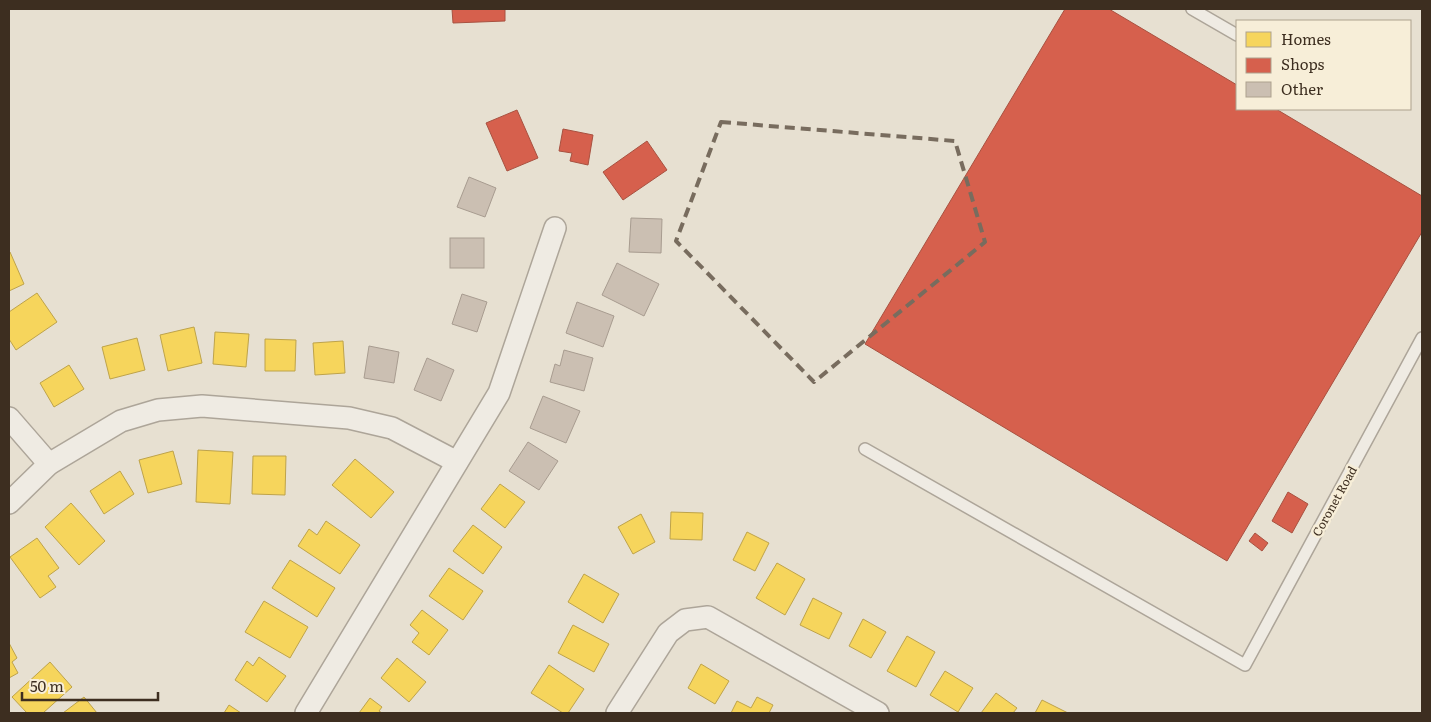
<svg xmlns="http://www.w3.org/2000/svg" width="1431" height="722" font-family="Literata,serif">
<rect width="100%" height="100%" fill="#e7e0d1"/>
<!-- homes -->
<g fill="#f6d55c" stroke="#bea34a">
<path d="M 10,252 L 24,284 L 9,291 L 9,253 Z"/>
<path d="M 37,293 L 57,322 L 16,350 L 9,339 L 9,312 Z"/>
<path d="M 194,327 L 202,363 L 168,371 L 160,335 Z"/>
<path d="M 215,332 L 249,334 L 246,367 L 213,364 Z"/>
<path d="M 137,338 L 145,370 L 110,379 L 102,347 Z"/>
<path d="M 265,339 L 296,340 L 295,371 L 265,371 Z"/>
<path d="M 343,341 L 345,373 L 315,375 L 313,343 Z"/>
<path d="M 69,365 L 84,389 L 54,407 L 40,383 Z"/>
<path d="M 198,450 L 233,452 L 230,504 L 196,502 Z"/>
<path d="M 173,451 L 182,484 L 148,493 L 139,460 Z"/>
<path d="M 253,456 L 286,456 L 285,495 L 252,494 Z"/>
<path d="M 355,459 L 394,492 L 371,518 L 332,485 Z"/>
<path d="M 120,471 L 134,494 L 104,514 L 90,491 Z"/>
<path d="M 500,484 L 525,502 L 505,528 L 481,509 Z"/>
<path d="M 71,503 L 105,541 L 79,565 L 45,527 Z"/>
<path d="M 671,512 L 703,513 L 702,540 L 670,539 Z"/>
<path d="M 641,514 L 655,542 L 633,554 L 618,527 Z"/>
<path d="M 326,521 L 360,545 L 340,574 L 298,546 L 309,529 L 317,535 Z"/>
<path d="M 473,525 L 502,547 L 483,574 L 453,551 Z"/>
<path d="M 747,532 L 769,543 L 755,571 L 733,560 Z"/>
<path d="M 37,538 L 59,568 L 48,576 L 56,587 L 40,598 L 10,557 Z"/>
<path d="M 290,560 L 335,588 L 317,617 L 272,588 Z"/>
<path d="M 777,563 L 805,579 L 785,615 L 756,598 Z"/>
<path d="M 449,568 L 483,591 L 463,620 L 429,596 Z"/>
<path d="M 584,574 L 619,594 L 603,623 L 568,602 Z"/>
<path d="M 813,598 L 842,613 L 829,639 L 800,625 Z"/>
<path d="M 264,601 L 308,627 L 290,658 L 245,632 Z"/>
<path d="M 422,610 L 448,630 L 429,655 L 412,642 L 419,633 L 410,625 Z"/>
<path d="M 863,619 L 886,632 L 871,658 L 849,646 Z"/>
<path d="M 573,625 L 609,644 L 594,672 L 558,653 Z"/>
<path d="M 907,636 L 935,652 L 916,687 L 887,671 Z"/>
<path d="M 9,643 L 17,658 L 12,662 L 18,673 L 9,678 Z"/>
<path d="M 259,657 L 286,676 L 267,702 L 235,680 L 247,661 L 253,666 Z"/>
<path d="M 397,658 L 426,682 L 409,702 L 381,678 Z"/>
<path d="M 50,662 L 72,687 L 43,713 L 27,713 L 12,697 Z"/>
<path d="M 701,664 L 729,681 L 715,704 L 688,688 Z"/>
<path d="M 549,665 L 584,689 L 568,713 L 563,713 L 531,693 Z"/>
<path d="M 945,671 L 973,688 L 958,712 L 930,695 Z"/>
<path d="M 996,693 L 1017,708 L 1013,713 L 981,713 Z"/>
<path d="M 84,697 L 97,713 L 63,713 Z"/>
<path d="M 757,697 L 773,705 L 769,713 L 731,713 L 737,701 L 751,708 Z"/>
<path d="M 370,698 L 382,707 L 379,711 L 382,713 L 359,713 Z"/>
<path d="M 1042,700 L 1068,713 L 1035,713 Z"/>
<path d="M 229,705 L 241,713 L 224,713 Z"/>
</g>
<!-- shops -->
<g fill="#d6604d" stroke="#a85140">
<path d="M 452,9 L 505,9 L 505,21 L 453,23 Z"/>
<path d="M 1065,9 L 1109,9 L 1237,85 L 1237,109 L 1276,109 L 1422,196 L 1422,232 L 1227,561 L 865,344 Z"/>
<path d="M 517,110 L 538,158 L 507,171 L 486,123 Z"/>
<path d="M 563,129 L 593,135 L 588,165 L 570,161 L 572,153 L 559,151 Z"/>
<path d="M 647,141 L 667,170 L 623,200 L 603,172 Z"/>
<path d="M 1288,492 L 1308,504 L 1292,533 L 1272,521 Z"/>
<path d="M 1255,533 L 1268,543 L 1262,551 L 1249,541 Z"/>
</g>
<!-- building -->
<g fill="#cbbfb2" stroke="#a89c90">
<path d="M 469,177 L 496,188 L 485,217 L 457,207 Z"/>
<path d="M 631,218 L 662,219 L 661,253 L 629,252 Z"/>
<rect x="450" y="238" width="34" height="30"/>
<path d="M 617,263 L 659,284 L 644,316 L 602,295 Z"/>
<path d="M 462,294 L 487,302 L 477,332 L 452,324 Z"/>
<path d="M 577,302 L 614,316 L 603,347 L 566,333 Z"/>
<path d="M 369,346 L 399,352 L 394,383 L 364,378 Z"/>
<path d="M 564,350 L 593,358 L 584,391 L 550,382 L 555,364 L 560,366 Z"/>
<path d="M 427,358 L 454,370 L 441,401 L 414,390 Z"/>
<path d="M 543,396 L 580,411 L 566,443 L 530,428 Z"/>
<path d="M 528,442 L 558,461 L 539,490 L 509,471 Z"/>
</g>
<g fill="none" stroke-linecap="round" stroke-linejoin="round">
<defs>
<g id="lane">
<path d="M 1192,9 L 1237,35"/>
<path d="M 865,449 L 1245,665 L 1422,338"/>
</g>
<g id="street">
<path d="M 9,418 L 49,464"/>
<path d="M 9,503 L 49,464 L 121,421 L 158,410 L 202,406 L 349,418 L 392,428 L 457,462"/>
<path d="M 306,713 L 499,393 L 555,228"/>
<path d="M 617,713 L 668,633 L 685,620 L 708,617 L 878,713"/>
</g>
</defs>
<!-- lane casing -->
<use href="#lane" stroke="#ada599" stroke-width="14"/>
<!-- street casing -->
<use href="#street" stroke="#ada599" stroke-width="24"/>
<!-- lane -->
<use href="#lane" stroke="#efebe3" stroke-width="11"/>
<!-- street -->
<use href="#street" stroke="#efebe3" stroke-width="21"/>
</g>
<!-- marked area -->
<path fill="none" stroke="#786c5e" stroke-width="4" stroke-dasharray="10 6" stroke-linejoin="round" d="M 721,122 L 955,141 L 985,242 L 814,382 L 676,241 Z"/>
<g text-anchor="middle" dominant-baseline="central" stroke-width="5" stroke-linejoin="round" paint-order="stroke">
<!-- street labels -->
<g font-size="12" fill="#3d2e20" stroke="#f7eed8">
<text transform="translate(1334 501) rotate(-61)">Coronet Road</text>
</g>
</g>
<!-- border -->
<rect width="1431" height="722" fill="none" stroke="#3d2e20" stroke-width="20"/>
<!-- legend -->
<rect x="1236" y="20" width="175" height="90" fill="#f7eed8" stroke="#ada18e"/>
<rect x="1246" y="32" width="25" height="15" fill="#f6d55c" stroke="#ada18e"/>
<text x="1281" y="45" font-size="15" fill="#3d2e20">Homes</text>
<rect x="1246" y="58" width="25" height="15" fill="#d6604d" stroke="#ada18e"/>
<text x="1281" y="70" font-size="15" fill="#3d2e20">Shops</text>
<rect x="1246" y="82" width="25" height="15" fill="#cbbfb2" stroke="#ada18e"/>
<text x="1281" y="95" font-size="15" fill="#3d2e20">Other</text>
<!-- scale -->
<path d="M22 692v8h136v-8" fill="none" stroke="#3d2e20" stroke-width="2.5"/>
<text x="30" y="692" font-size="15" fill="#3d2e20" stroke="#f7eed8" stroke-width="4" paint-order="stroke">50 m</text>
</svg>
